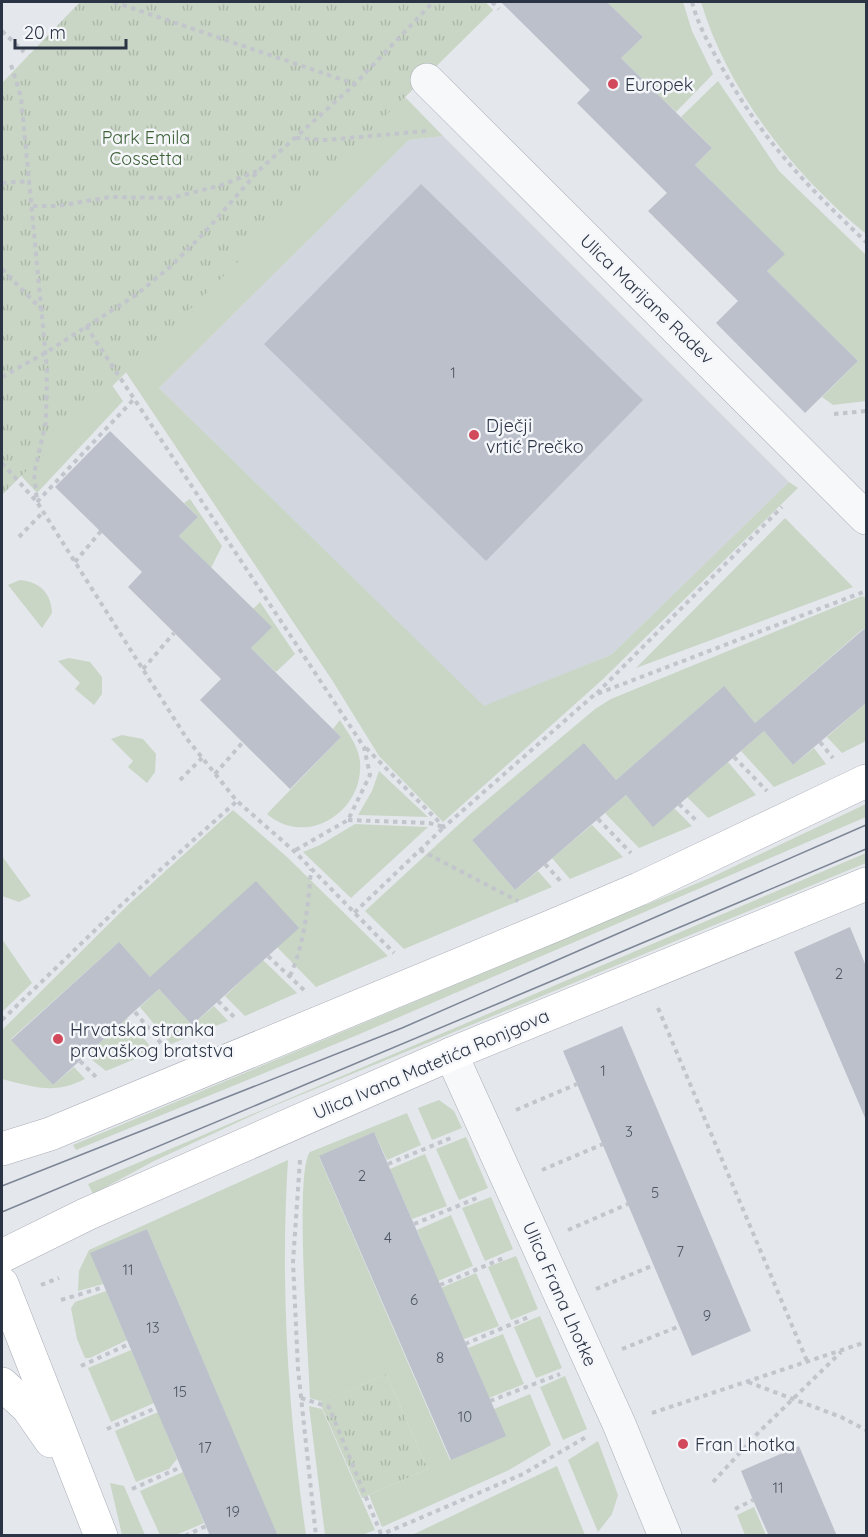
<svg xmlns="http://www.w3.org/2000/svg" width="868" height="1537" font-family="Quicksand,sans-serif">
<defs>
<pattern id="park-tufts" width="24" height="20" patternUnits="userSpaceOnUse" patternTransform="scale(1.5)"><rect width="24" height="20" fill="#c9d6c5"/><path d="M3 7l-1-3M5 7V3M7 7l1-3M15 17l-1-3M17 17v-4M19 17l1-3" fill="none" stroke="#adb8ab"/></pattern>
</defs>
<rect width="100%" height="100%" fill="#e4e7ec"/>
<!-- built -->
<path fill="#d2d6de" d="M 443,136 L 789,482 L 611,655 L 484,707 L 159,388 L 409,140 Z"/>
<!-- grass -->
<g fill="#c9d6c5">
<path d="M 485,2 L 493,10 L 405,97 L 443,136 L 409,140 L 159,388 L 484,706 L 611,655 L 789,482 L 798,488 L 602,680 L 443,822 L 379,756 L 332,680 L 107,344 Z"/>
<path d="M 607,2 L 683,2 L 692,31 L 713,74 L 676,112 L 621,58 L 643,37 Z"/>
<path d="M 701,2 L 866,2 L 866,234 C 794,175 728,92 701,2 Z"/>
<path d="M 718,81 L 779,171 L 866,255 L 866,401 L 833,405 L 822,397 L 858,361 L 767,271 L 784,254 L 695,165 L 712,148 L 681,117 Z"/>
<path d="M 80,340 L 123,401 L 37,493 L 2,455 Z"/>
<path d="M 190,499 L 222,546 L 211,568 L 179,536 L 198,517 L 184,503 Z"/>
<path d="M 785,518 L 853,587 L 636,668 Z"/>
<path d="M 20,580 C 40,582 51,593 52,613 L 42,628 L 8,585 Z"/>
<path d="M 862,596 L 866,598 L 866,632 L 863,629 L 755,723 L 723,687 L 616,780 L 584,744 L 472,840 L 515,890 L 538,871 L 552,887 L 404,949 L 365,911 L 468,816 L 595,709 L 611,699 Z"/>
<path d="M 260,602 L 295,654 L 276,672 L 251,648 L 271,627 L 253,609 Z"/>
<path d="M 69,658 L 90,662 L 102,677 L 102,694 L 94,705 L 75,689 L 80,683 L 58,661 Z"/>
<path d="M 866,703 L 866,741 L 842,753 L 827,737 Z"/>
<path d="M 340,720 C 348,733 359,747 360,762 C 364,812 306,848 267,814 L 341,737 L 333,729 Z"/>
<path d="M 764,731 L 793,765 L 814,748 L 826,764 L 774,787 L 741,751 Z"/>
<path d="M 122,735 L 143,739 L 156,754 L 155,772 L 147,783 L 128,767 L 133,761 L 111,739 Z"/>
<path d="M 728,762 L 756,795 L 708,818 L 687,797 Z"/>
<path d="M 379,771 L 428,817 L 358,815 L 372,791 Z"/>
<path d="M 626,795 L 653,826 L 674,808 L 692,826 L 639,848 L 605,813 Z"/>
<path d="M 866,804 L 866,817 L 355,1036 L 76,1150 L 73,1145 L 712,877 Z"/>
<path d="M 233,810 L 287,857 L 388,956 L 316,987 L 277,947 L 150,977 L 118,943 L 11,1039 L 53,1085 L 74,1067 L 85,1079 C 53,1095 35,1087 2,1079 L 2,1030 L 129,904 Z"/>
<path d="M 355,824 L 428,827 L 351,898 L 303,852 L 320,845 Z"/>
<path d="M 592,825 L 623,857 L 570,879 L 552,858 Z"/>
<path d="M 866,853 L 866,863 L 264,1110 L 154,1161 L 93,1194 L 88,1184 Z"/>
<path d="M 2,856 L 31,896 L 19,902 L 2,896 Z"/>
<path d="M 2,939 L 32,983 L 2,1012 Z"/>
<path d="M 263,960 L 297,993 L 245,1016 L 225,996 Z"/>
<path d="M 159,989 L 192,1025 L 214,1006 L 228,1021 L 171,1044 L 140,1007 Z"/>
<path d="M 127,1018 L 154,1051 L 106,1071 L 86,1055 Z"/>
<path d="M 439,1100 L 454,1111 L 462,1128 L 432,1140 L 418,1108 Z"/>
<path d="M 407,1113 L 421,1145 L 387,1160 L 374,1132 L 319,1157 L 450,1460 L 505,1436 L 494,1409 L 530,1394 L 551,1445 L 509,1470 L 382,1527 L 369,1495 L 428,1469 L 386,1374 L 323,1402 L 310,1398 C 309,1361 294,1171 310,1152 Z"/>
<path d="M 466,1137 L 488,1188 L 459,1200 L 436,1149 Z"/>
<path d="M 425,1154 L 447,1206 L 412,1219 L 390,1169 Z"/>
<path d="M 288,1160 C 280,1284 288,1412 306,1535 L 272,1535 L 276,1533 L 147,1229 L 91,1253 L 103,1284 L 78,1291 L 79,1271 L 89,1250 Z"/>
<path d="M 491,1197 L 513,1249 L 485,1261 L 462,1208 Z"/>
<path d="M 451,1215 L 473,1266 L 438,1281 L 417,1230 Z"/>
<path d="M 516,1256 L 538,1309 L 511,1320 L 488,1267 Z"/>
<path d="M 476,1273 L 499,1326 L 464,1339 L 441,1288 Z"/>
<path d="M 106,1291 L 127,1340 L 90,1358 L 85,1358 L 77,1339 L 71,1308 L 75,1302 Z"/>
<path d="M 540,1316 L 562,1368 L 536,1378 L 514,1327 Z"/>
<path d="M 503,1334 L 524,1384 L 489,1398 L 468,1348 Z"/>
<path d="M 131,1350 L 154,1403 L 111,1422 L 88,1368 Z"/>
<path d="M 565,1376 L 587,1429 L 563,1440 L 540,1387 Z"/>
<path d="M 309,1406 L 322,1409 L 375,1530 L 362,1535 L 325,1535 Z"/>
<path d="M 158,1412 L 177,1459 L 169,1469 L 136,1482 L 115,1431 Z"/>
<path d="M 598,1441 L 618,1495 L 612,1514 L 598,1532 L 568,1460 Z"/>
<path d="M 557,1466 L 585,1535 L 412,1535 Z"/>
<path d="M 183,1472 L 204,1523 L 176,1535 L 160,1535 L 140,1491 Z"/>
<path d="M 110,1483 L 124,1486 L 145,1535 L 122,1535 Z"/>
<path d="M 754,1507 L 766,1535 L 745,1535 L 737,1515 Z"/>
</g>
<!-- park -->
<g fill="url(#park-tufts)">
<path d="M 80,2 L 485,2 L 493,10 L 2,495 L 2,83 Z"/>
<path d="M 386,1374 L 428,1469 L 362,1498 L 320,1403 Z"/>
</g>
<!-- building -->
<g fill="#bbc0ca">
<path d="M 501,2 L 607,2 L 643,37 L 621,58 L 712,148 L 695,165 L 785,254 L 767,271 L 858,361 L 805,413 L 716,323 L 738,301 L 648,211 L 667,193 L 577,103 L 590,90 Z"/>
<path d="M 421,184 L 643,400 L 486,561 L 264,344 Z"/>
<path d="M 110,431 L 198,517 L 179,536 L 272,627 L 251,648 L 341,737 L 290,789 L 200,700 L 221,679 L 128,587 L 142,572 L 55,487 Z"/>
<path d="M 864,629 L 866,632 L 866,703 L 793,765 L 764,731 L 653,827 L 626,795 L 515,890 L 472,840 L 584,743 L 616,780 L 724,686 L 755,723 Z"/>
<path d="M 256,881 L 299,928 L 192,1025 L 159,989 L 53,1085 L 11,1040 L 119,942 L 150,977 Z"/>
<path d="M 850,927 L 866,966 L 866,1120 L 794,952 Z"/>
<path d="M 622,1026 L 751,1331 L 692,1356 L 563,1051 Z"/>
<path d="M 374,1132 L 506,1436 L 451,1460 L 319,1156 Z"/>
<path d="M 147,1229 L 277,1534 L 272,1536 L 210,1536 L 90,1253 Z"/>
<path d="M 799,1446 L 837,1536 L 769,1536 L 753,1500 L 741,1471 Z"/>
</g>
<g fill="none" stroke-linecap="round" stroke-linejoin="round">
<defs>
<g id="street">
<path d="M 427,80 L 866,518"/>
<path d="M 451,1054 L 619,1424 L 665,1536"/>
</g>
<g id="secondary">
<path d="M 2,1149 L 50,1134 L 555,925 L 639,889 L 866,781"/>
<path d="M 2,1256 L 87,1214 L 451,1054 L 866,884"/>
<path d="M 2,1284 L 101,1536"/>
<path d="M 2,1384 L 28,1408 L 51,1441"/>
</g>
</defs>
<!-- street casing -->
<use href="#street" stroke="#a9aeb7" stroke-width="34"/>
<!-- secondary casing -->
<use href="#secondary" stroke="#a9aeb7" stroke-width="34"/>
<!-- path -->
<g stroke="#c2c5cb" stroke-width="4" stroke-dasharray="4.5 4.5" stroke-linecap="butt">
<path d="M 114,2 L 355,84"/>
<path d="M 492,2 L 499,9"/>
<path d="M 692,2 C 698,25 709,44 720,64 C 762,140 805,184 866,242"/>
<path d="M 2,31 L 24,52"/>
<path d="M 11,65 L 21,97 L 47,369 L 46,422 L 34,474 L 37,501"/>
<path d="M 296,138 L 326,140 L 426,131"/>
<path d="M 2,183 L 30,181"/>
<path d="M 33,206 L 58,206 L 110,197 L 171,198 L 222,185 L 257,171"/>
<path d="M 2,269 L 43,311"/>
<path d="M 86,326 L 364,747 L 370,775 L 348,820 L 294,851"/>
<path d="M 2,377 L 45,353 L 136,295 L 171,266 L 205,232 L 259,170 L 355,84 L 433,2"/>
<path d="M 834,414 L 866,411"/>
<path d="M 2,463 L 37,502 L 187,739 L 237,801 L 294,851 L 394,953"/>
<path d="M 37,502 L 135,398"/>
<path d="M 19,537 L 43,512"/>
<path d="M 75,562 L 101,531"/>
<path d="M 143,669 L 174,633"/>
<path d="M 597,693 L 782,507"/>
<path d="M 820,742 L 833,758"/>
<path d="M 366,748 L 444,827 L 594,695 L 866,591"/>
<path d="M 734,757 L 767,791"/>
<path d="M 215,774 L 243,742"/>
<path d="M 180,780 L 202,758"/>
<path d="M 679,804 L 698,822"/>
<path d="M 598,819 L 631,853"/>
<path d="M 348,820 L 429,823 L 444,827 L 354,913"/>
<path d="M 420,850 L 518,901"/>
<path d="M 545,864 L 563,884"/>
<path d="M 268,956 L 305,991"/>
<path d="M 290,976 C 305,942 308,906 311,869"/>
<path d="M 218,1001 L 237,1020"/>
<path d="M 658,1008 L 807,1361"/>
<path d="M 135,1012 L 165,1048"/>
<path d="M 2,1020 L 120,906 L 237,801"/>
<path d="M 80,1061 L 96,1077"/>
<path d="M 516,1110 L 577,1084"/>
<path d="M 300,1160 L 293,1262 L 298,1369 L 316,1536"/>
<path d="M 388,1164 L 451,1138"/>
<path d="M 542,1170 L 603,1144"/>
<path d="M 414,1224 L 477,1198"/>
<path d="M 568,1230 L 628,1204"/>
<path d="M 41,1285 L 59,1278"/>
<path d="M 440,1285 L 506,1257"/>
<path d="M 596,1289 L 654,1265"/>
<path d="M 61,1300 L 104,1287"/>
<path d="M 465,1344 L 531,1316"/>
<path d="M 622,1349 L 680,1326"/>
<path d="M 81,1366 L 129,1344"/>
<path d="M 748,1382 L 841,1417 L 866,1430"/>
<path d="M 301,1398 L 329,1407 L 381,1534"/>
<path d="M 490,1401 L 560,1374"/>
<path d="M 652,1413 L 866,1342"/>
<path d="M 107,1429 L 156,1408"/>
<path d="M 713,1482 L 758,1433 L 841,1352"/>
<path d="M 132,1489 L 181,1467"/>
<path d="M 735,1509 L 753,1500"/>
<path d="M 185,1536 L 206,1526"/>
<path d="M 378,1536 L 523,1474 L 586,1437"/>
</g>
<!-- street -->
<use href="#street" stroke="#f7f8fa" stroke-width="33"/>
<!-- secondary -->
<use href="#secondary" stroke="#fff" stroke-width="33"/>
<!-- tram -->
<g stroke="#7d8696" stroke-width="1.5">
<path d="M 2,1186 L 402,1028 L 866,825"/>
<path d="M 2,1212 L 866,849"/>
</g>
</g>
<!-- markers -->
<g fill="#d1495b" stroke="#f4f6f9" stroke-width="2">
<circle cx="613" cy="84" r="6"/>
<circle cx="474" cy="435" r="6"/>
<circle cx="58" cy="1039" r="6"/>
<circle cx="683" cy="1444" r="6"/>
</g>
<g text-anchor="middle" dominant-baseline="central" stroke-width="5" stroke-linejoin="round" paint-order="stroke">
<!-- number labels -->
<g font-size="15" fill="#4f5766">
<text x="453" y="372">1</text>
<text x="839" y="973">2</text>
<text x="603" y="1070">1</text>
<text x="629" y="1131">3</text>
<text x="362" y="1175">2</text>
<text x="655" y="1192">5</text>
<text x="388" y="1237">4</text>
<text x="680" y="1251">7</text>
<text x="128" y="1269">11</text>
<text x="414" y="1299">6</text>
<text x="707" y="1315">9</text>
<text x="153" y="1327">13</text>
<text x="440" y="1357">8</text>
<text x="180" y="1391">15</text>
<text x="465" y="1416">10</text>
<text x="205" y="1447">17</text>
<text x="778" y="1487">11</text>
<text x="233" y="1511">19</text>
</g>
<!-- poi labels -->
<g font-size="18" fill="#2b3445" stroke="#f4f6f9" text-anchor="start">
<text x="625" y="84">Europek</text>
<text x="486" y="425">Dječji<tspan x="486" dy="21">vrtić Prečko</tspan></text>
<text x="70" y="1029">Hrvatska stranka<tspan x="70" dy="21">pravaškog bratstva</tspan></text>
<text x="695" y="1444">Fran Lhotka</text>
</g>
<!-- park labels -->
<g font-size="18" fill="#3f6138" stroke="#f4f6f9">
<text x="146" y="137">Park Emila<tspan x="146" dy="21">Cossetta</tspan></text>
</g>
<!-- street labels -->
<g font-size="18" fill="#2b3445" stroke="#f4f6f9">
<text transform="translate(647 299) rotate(44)">Ulica Marijane Radev</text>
<text transform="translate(431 1064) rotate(-23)">Ulica Ivana Matetića Ronjgova</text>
<text transform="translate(560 1294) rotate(66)">Ulica Frana Lhotke</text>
</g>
</g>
<!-- border -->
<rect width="868" height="1537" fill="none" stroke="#2b3445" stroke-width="6"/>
<!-- scale -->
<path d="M15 39v9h111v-9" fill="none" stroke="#2b3445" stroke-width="3"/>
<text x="24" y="39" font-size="18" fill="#2b3445" stroke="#f4f6f9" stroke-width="4.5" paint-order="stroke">20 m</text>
</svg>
